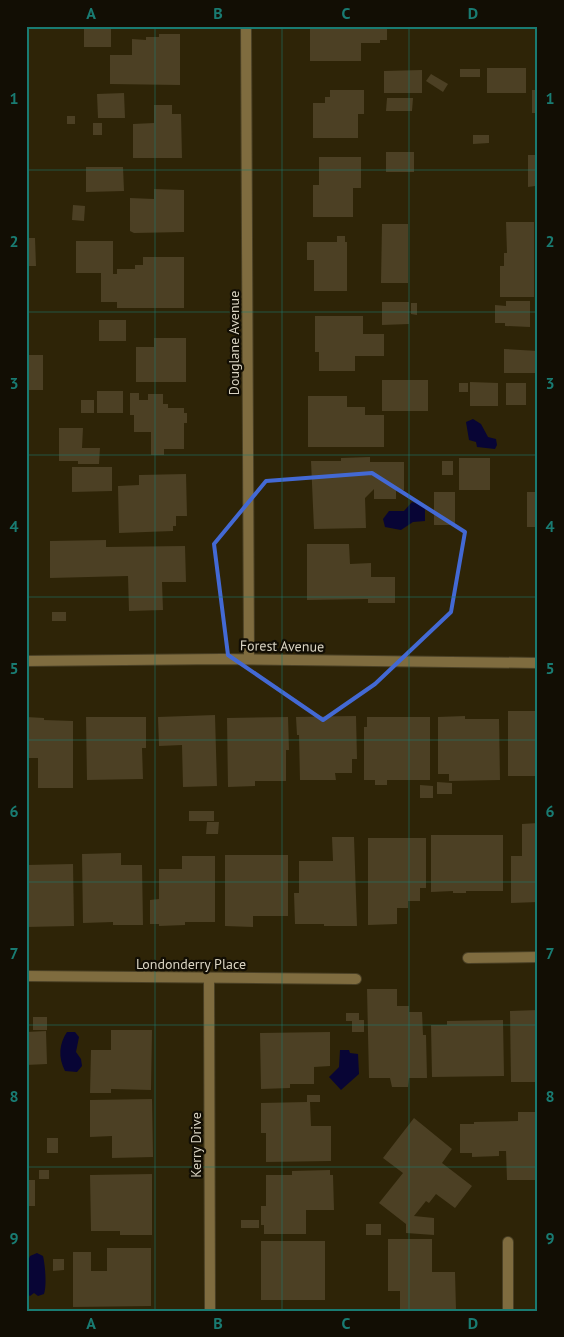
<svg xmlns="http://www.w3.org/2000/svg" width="564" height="1337" font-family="'PT Sans',sans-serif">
<rect width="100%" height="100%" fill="#2e2407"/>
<!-- water -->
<g fill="#080535">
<path d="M 473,419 L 481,424 L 488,437 L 496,439 L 497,445 L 495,449 L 477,447 L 476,442 L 469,440 L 466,422 Z"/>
<path d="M 412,502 L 425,506 L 425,521 L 413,522 L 401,530 L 385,527 L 383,519 L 389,511 L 404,511 Z"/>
<path d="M 67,1032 L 75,1032 L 79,1037 L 76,1052 L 81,1059 L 82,1066 L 77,1072 L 65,1071 C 58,1057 59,1044 67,1032 Z"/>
<path d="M 340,1050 L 349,1050 L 350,1053 L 358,1054 L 359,1074 L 341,1090 L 329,1077 L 339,1067 Z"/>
<path d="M 37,1253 L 43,1256 C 45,1264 47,1285 44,1294 L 38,1296 L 34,1293 L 30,1296 L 27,1294 C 26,1281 25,1267 30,1256 Z"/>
</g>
<!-- building -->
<g fill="#4c4024">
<path d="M 71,26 L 111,26 L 111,47 L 84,47 L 84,29 L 71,29 Z"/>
<path d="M 310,26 L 387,26 L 387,40 L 380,40 L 380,43 L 361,43 L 361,61 L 310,61 Z"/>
<path d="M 159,34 L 180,34 L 180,85 L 110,84 L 110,55 L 132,55 L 132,39 L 146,40 L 146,37 L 159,37 Z"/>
<rect x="487" y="68" width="39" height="25"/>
<rect x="460" y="69" width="20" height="8"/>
<path d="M 422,70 L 422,93 L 384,93 L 384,71 Z"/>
<path d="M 431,74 L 448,84 L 443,92 L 426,81 Z"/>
<path d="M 330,90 L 364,90 L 364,114 L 358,114 L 358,138 L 313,138 L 313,103 L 325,103 L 325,97 L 330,97 Z"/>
<rect x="532" y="90" width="6" height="23"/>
<path d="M 124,93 L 125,118 L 98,118 L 97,94 Z"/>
<path d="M 387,98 L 413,98 L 412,111 L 386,111 Z"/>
<path d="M 154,105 L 172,105 L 172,114 L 181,114 L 182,158 L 133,158 L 133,124 L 154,123 Z"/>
<rect x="67" y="116" width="8" height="8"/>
<rect x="93" y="123" width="9" height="12"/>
<path d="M 473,135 L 489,135 L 489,143 L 473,144 Z"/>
<rect x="386" y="152" width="28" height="20"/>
<path d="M 528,155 L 538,155 L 538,214 L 535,214 L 535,186 L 528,187 Z"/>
<path d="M 319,157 L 361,157 L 361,188 L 353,188 L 353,217 L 313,217 L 313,185 L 319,185 Z"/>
<path d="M 86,167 L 123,167 L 124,191 L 86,192 Z"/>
<path d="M 154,189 L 184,190 L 184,232 L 134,233 L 130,231 L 130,198 L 154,199 Z"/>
<path d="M 73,205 L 85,206 L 84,221 L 72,220 Z"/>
<path d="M 506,222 L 534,222 L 534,297 L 500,297 L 500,266 L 504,266 L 504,253 L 507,253 Z"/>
<path d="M 382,224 L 408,224 L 408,283 L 381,283 Z"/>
<path d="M 337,236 L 345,236 L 345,242 L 347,242 L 347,291 L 314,291 L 314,260 L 307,260 L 307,242 L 337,242 Z"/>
<path d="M 26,238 L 35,238 L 36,266 L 26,266 Z"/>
<path d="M 76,241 L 113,241 L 113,274 L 117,274 L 117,269 L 135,269 L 135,265 L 143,265 L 143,257 L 184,257 L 184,308 L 117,308 L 117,302 L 101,302 L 101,273 L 76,273 Z"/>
<path d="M 506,301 L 530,301 L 530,327 L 505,326 L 505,323 L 495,323 L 495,305 L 506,306 Z"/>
<path d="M 382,302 L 409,302 L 409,324 L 382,325 Z"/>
<path d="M 411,303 L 417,303 L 417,315 L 411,314 Z"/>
<path d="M 315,316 L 363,316 L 363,334 L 384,334 L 384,356 L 355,356 L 355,371 L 319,371 L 319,352 L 315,352 Z"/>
<rect x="99" y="320" width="27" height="21"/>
<path d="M 154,338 L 186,338 L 186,382 L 136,382 L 136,347 L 154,347 Z"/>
<path d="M 504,349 L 538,351 L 538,373 L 504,373 Z"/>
<rect x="26" y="355" width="17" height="35"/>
<rect x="382" y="380" width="46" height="31"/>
<path d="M 470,382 L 498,383 L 498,406 L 470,406 Z"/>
<rect x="459" y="383" width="9" height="9"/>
<rect x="506" y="383" width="20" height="22"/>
<rect x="97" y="391" width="26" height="22"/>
<path d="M 130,393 L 139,393 L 139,400 L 148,400 L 148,394 L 163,394 L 163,404 L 168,404 L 168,408 L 184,408 L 184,413 L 187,413 L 187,423 L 184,423 L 184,449 L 164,449 L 164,455 L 151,455 L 151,432 L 134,432 L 134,415 L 130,415 Z"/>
<path d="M 308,396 L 347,396 L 347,407 L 365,407 L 365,415 L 384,415 L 384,447 L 308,447 Z"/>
<rect x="81" y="400" width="13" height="13"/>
<path d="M 59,428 L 83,428 L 82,448 L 100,448 L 99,464 L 78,464 L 78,461 L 59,461 Z"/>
<path d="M 370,457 L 370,462 L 404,462 L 404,490 L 396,490 L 396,499 L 374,499 L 374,489 L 365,498 L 366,528 L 314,529 L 311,461 L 341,461 L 341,458 Z"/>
<rect x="459" y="458" width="31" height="32"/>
<rect x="442" y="461" width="11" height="14"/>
<path d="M 72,467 L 112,467 L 112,491 L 72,492 Z"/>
<path d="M 186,474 L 187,516 L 176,516 L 176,526 L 173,526 L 173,531 L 119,533 L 118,486 L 139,485 L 139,475 Z"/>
<rect x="434" y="492" width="21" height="33"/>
<rect x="527" y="492" width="11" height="35"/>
<path d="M 106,540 L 106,547 L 185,546 L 186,582 L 162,582 L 163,610 L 129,611 L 128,576 L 50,578 L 50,541 Z"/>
<path d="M 307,544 L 349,544 L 350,564 L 371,563 L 371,577 L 395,577 L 395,603 L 368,603 L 368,599 L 307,600 Z"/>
<rect x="52" y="612" width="14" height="9"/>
<rect x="508" y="711" width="30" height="65"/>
<path d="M 215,715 L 217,786 L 183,787 L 182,745 L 159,746 L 158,717 Z"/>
<path d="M 356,716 L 357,759 L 352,759 L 352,773 L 335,773 L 336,780 L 300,780 L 299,735 L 297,735 L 296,717 Z"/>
<path d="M 465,716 L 465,719 L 499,719 L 500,780 L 449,781 L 449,774 L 438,774 L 438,717 Z"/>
<path d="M 26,717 L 44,718 L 44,720 L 73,721 L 73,788 L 38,788 L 38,758 L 26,758 Z"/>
<path d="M 86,717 L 146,717 L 146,748 L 142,748 L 143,779 L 87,780 Z"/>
<path d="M 288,717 L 289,750 L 286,750 L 286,781 L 255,781 L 255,786 L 228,787 L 227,718 Z"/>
<path d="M 367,717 L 430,717 L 430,780 L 387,780 L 387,785 L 375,785 L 375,780 L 364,780 L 364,727 L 367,727 Z"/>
<path d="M 437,782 L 452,783 L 452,794 L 437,794 Z"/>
<path d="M 420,785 L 433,786 L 433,798 L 420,798 Z"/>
<rect x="189" y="811" width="25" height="10"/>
<path d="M 207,822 L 219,822 L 218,834 L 206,834 Z"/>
<path d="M 538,823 L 538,902 L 511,903 L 511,856 L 522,856 L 522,824 Z"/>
<path d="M 431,835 L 503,835 L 503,891 L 466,891 L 466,893 L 453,893 L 453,891 L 431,892 Z"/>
<path d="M 332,837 L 354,837 L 357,926 L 324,926 L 324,924 L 295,924 L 294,893 L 299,893 L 299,861 L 333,861 Z"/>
<path d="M 368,838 L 426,838 L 426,888 L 420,888 L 420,901 L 408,901 L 408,908 L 397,908 L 397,924 L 368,925 Z"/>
<path d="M 121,853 L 121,865 L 142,865 L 143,925 L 113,925 L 113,922 L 83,923 L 82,854 Z"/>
<path d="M 225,855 L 288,855 L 288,916 L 253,916 L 253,927 L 225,926 Z"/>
<path d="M 182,856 L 215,856 L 215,922 L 185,922 L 185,925 L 159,926 L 159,924 L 150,924 L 150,900 L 159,899 L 159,869 L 182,869 Z"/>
<path d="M 73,864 L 74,926 L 26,927 L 26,865 Z"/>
<path d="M 367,989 L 397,989 L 397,1006 L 409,1006 L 409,1012 L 422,1012 L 423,1035 L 426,1035 L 427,1078 L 409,1078 L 408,1087 L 392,1087 L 390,1078 L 369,1078 Z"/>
<path d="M 538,1010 L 538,1082 L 511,1082 L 510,1011 Z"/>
<path d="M 346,1013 L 359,1013 L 359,1020 L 364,1020 L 364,1032 L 352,1032 L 352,1021 L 346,1021 Z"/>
<rect x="33" y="1017" width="14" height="13"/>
<path d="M 503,1020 L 504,1076 L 432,1077 L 431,1025 L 447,1025 L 447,1021 Z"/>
<path d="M 111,1030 L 152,1030 L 151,1090 L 111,1089 L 111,1093 L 90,1093 L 91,1050 L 111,1050 Z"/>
<path d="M 46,1031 L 47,1064 L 26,1065 L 26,1032 Z"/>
<path d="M 330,1032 L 330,1066 L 314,1067 L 314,1084 L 290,1084 L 290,1088 L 261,1089 L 260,1033 Z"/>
<path d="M 307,1095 L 320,1095 L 320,1102 L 310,1102 L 311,1126 L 331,1126 L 331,1161 L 266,1162 L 266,1133 L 261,1133 L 261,1103 L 307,1102 Z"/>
<path d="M 152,1099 L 153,1157 L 112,1158 L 112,1136 L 90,1137 L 90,1100 Z"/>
<path d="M 518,1112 L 538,1112 L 538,1180 L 507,1180 L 506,1151 L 499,1151 L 499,1156 L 472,1157 L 472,1153 L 460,1153 L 460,1124 L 474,1124 L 474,1122 L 518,1121 Z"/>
<path d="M 414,1118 L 452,1149 L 442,1163 L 472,1186 L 455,1208 L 436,1194 L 429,1203 L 426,1201 L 414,1216 L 434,1218 L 434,1235 L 406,1233 L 406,1224 L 379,1203 L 403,1173 L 383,1158 Z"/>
<rect x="47" y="1138" width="11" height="15"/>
<rect x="39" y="1170" width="10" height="9"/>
<path d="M 330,1170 L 330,1175 L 333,1175 L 334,1210 L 306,1210 L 306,1234 L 264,1234 L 264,1225 L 261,1225 L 261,1206 L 266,1206 L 266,1175 L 292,1175 L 292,1171 Z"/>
<path d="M 152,1174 L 152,1235 L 120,1235 L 120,1231 L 91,1231 L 90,1175 Z"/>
<rect x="26" y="1180" width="9" height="26"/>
<rect x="241" y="1220" width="18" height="8"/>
<rect x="366" y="1224" width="15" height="11"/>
<path d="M 388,1239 L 432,1239 L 432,1272 L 455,1272 L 456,1310 L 400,1310 L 400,1291 L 388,1291 Z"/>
<rect x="261" y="1241" width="64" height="59"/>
<path d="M 107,1248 L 151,1248 L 151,1306 L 73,1307 L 73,1252 L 91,1252 L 91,1271 L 107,1271 Z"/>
<path d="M 53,1259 L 64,1259 L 64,1270 L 53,1271 Z"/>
</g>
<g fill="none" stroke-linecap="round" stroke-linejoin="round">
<defs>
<g id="street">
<path d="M 246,26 L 249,659"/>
<path d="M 26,661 L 222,659 L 538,663"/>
<path d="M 468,958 L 538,957"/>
<path d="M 26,976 L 356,979"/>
<path d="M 209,978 L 210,1311"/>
<path d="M 508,1242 L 508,1311"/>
</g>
</defs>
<!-- street casing -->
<use href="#street" stroke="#4a4025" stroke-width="12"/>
<!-- street -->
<use href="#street" stroke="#7f6c3f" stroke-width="10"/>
</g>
<!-- marked area -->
<path fill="none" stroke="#4369d4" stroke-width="4" stroke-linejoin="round" d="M 372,473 L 465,532 L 451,612 L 375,684 L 323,720 L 228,655 L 214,544 L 266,481 Z"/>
<!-- grid -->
<path fill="none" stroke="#197b72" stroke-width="1" stroke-opacity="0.55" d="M 155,26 L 155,1311M 282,26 L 282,1311M 409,26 L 409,1311M 26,170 L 538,170M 26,312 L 538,312M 26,455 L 538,455M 26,597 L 538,597M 26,740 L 538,740M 26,882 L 538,882M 26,1025 L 538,1025M 26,1167 L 538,1167"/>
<g text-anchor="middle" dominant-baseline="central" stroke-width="4.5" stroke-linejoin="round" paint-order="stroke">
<!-- street labels -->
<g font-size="14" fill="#dad4c3" stroke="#120e04">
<text transform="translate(234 343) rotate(-90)">Douglane Avenue</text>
<text transform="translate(282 646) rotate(1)">Forest Avenue</text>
<text x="191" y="964">Londonderry Place</text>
<text transform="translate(196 1145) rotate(-90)">Kerry Drive</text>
</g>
</g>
<!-- border -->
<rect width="564" height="1337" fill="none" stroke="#120e04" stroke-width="55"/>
<rect x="28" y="28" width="508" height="1282" fill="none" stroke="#197b72" stroke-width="2"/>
<g font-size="16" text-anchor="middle" font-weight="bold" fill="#197b72">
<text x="91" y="19">A</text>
<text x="218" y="19">B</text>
<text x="346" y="19">C</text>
<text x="473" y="19">D</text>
<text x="14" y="104">1</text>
<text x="550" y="104">1</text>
<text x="14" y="247">2</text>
<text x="550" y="247">2</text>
<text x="14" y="389">3</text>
<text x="550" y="389">3</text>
<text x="14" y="532">4</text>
<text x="550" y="532">4</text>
<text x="14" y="674">5</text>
<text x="550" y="674">5</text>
<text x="14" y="817">6</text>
<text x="550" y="817">6</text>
<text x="14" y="959">7</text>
<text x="550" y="959">7</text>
<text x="14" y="1102">8</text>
<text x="550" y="1102">8</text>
<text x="14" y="1244">9</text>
<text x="550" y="1244">9</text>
<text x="91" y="1329">A</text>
<text x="218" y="1329">B</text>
<text x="346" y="1329">C</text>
<text x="473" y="1329">D</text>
</g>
</svg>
